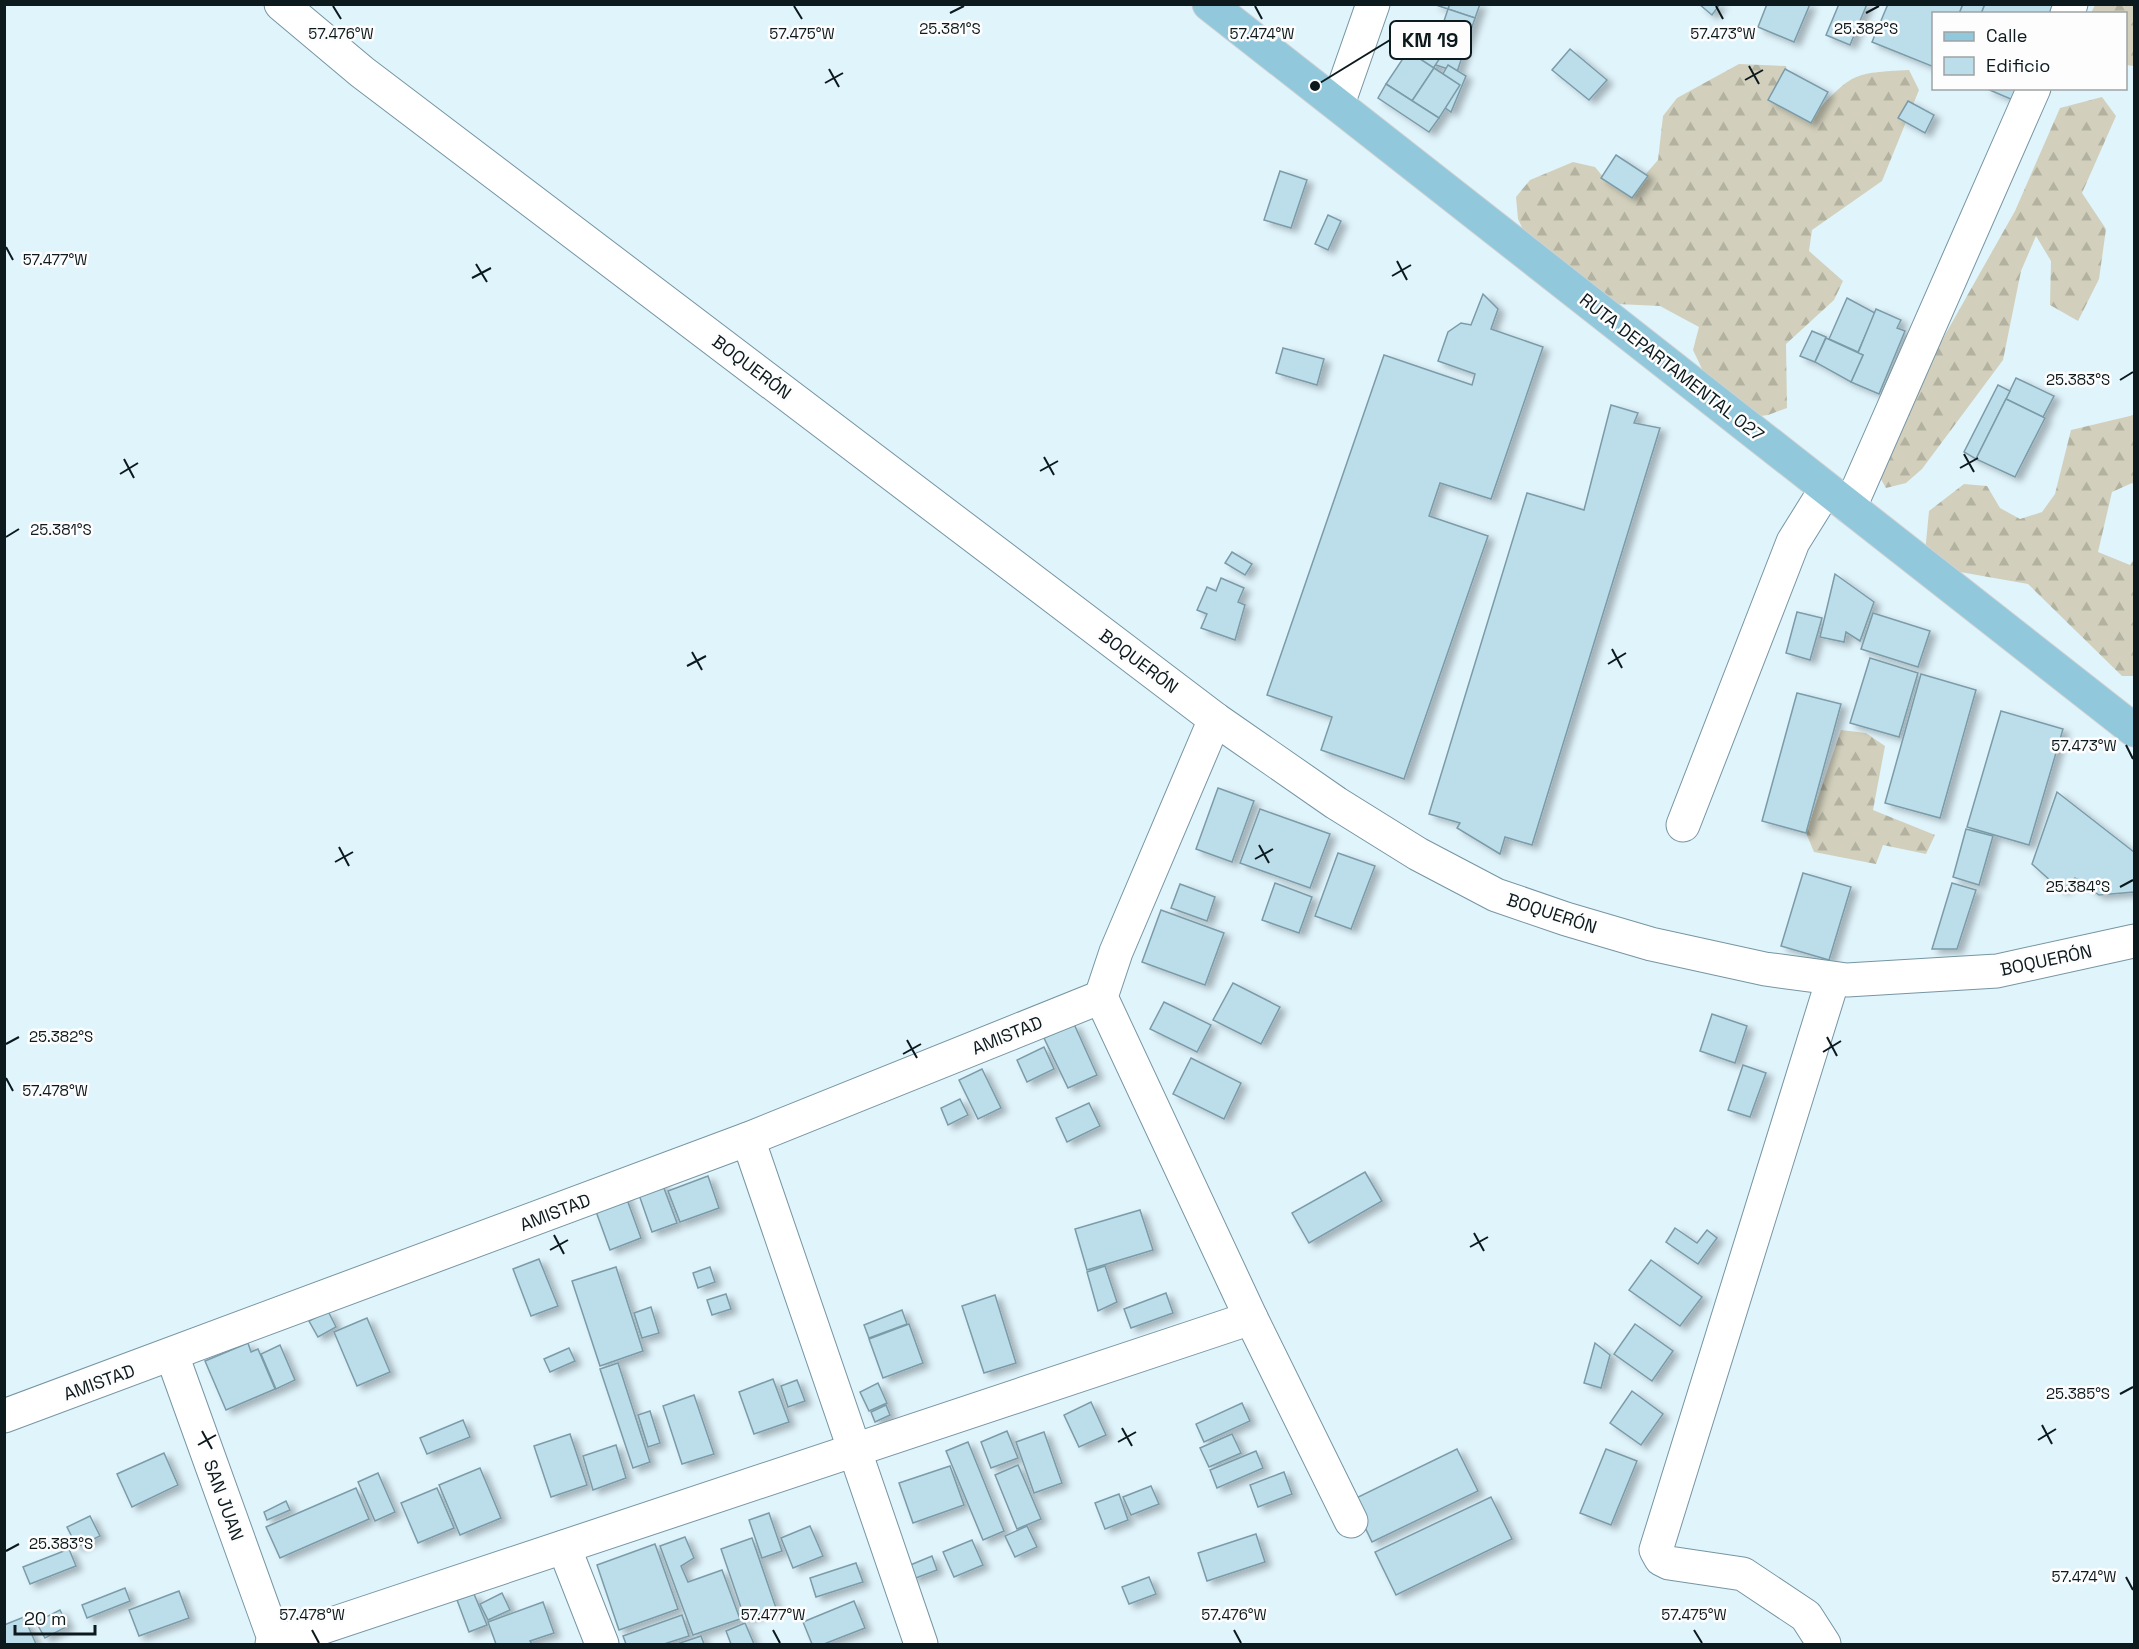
<svg xmlns="http://www.w3.org/2000/svg" width="2139" height="1649" font-family="'Space Grotesk',sans-serif">
<defs>
<pattern id="forest-firs" width="22" height="20" patternUnits="userSpaceOnUse" patternTransform="scale(1.5)"><rect width="22" height="20" fill="#d2d0bc"/><path d="M5 1l3.5 6h-7zM16 11l3.5 6h-7z" fill="#b3b2a1"/></pattern>
<filter id="shadow"><feDropShadow dx="6" dy="4" stdDeviation="3" flood-color="#0004"/></filter>
</defs>
<rect width="100%" height="100%" fill="#e0f4fc"/>
<!-- forest -->
<g fill="url(#forest-firs)">
<path d="M 2095,5 L 2134,5 L 2134,66 L 2126,65 L 2126,14 L 2091,13 Z"/>
<path d="M 1739,64 L 1786,66 L 1792,108 L 1814,114 C 1853,73 1852,73 1909,70 L 1919,90 L 1882,181 L 1812,230 L 1809,251 L 1843,281 L 1834,300 L 1786,344 L 1787,408 L 1768,415 L 1745,418 L 1712,390 L 1693,350 L 1699,327 L 1660,306 L 1617,304 L 1528,240 L 1518,219 L 1516,197 L 1530,180 L 1573,162 L 1595,167 L 1609,184 L 1629,193 L 1658,160 L 1663,116 L 1677,98 Z"/>
<path d="M 2102,97 L 2116,116 L 2082,193 L 2106,229 L 2099,279 L 2078,321 L 2050,305 L 2051,261 L 2036,236 L 2021,271 L 2003,360 L 1922,469 L 1906,483 L 1886,488 L 1875,469 L 1893,427 L 2015,211 L 2060,108 Z"/>
<path d="M 2134,415 L 2134,485 L 2132,483 L 2112,492 L 2098,552 L 2130,565 L 2134,559 L 2134,676 L 2122,676 L 2028,584 L 1943,569 L 1925,553 L 1929,511 L 1964,484 L 1987,486 L 2000,508 L 2020,519 L 2042,512 L 2055,494 L 2071,430 Z"/>
<path d="M 1841,730 L 1866,733 L 1885,746 L 1873,810 L 1935,835 L 1926,854 L 1883,845 L 1876,864 L 1814,852 L 1806,833 Z"/>
</g>
<!-- building -->
<g fill="#bcdeeb" stroke="#7b9ba8" stroke-width="1.5" filter="url(#shadow)">
<path d="M 1433,4 L 1450,4 L 1448,9 Z"/>
<path d="M 1450,4 L 1480,4 L 1475,18 L 1448,9 Z"/>
<path d="M 1699,4 L 1720,4 L 1712,15 Z"/>
<path d="M 1767,4 L 1810,4 L 1794,42 L 1758,27 Z"/>
<path d="M 1839,4 L 1867,4 L 1850,45 L 1826,35 Z"/>
<path d="M 1888,4 L 1963,4 L 1959,14 L 1934,14 L 1934,67 L 1872,42 Z"/>
<path d="M 1963,4 L 1985,4 L 1981,14 L 1959,14 Z"/>
<path d="M 1985,4 L 2053,4 L 2049,14 L 1981,14 Z"/>
<path d="M 1448,9 L 1475,18 L 1457,72 L 1430,63 Z"/>
<path d="M 1427,45 L 1442,55 L 1430,73 L 1415,63 Z"/>
<path d="M 1570,49 L 1607,80 L 1589,100 L 1552,70 Z"/>
<path d="M 1408,51 L 1434,68 L 1412,101 L 1386,84 Z"/>
<path d="M 1448,65 L 1466,76 L 1451,112 L 1430,97 Z"/>
<path d="M 1434,68 L 1460,85 L 1439,118 L 1412,101 Z"/>
<path d="M 1785,69 L 1828,92 L 1811,123 L 1768,100 Z"/>
<path d="M 1386,84 L 1439,118 L 1429,132 L 1378,98 Z"/>
<path d="M 1985,88 L 2018,88 L 2013,100 Z"/>
<path d="M 1908,101 L 1934,115 L 1925,133 L 1898,118 Z"/>
<path d="M 1616,155 L 1648,176 L 1632,198 L 1601,178 Z"/>
<path d="M 1280,171 L 1307,180 L 1291,228 L 1264,220 Z"/>
<path d="M 1328,215 L 1341,221 L 1328,250 L 1315,244 Z"/>
<path d="M 1483,294 L 1498,309 L 1491,329 L 1543,347 L 1491,499 L 1440,483 L 1429,516 L 1488,536 L 1404,779 L 1321,750 L 1332,717 L 1267,695 L 1384,355 L 1472,385 L 1475,374 L 1438,361 L 1448,332 L 1461,323 L 1471,325 Z"/>
<path d="M 1847,298 L 1875,313 L 1858,352 L 1829,339 Z"/>
<path d="M 1876,309 L 1901,320 L 1897,328 L 1905,331 L 1879,394 L 1851,382 L 1863,355 L 1858,353 Z"/>
<path d="M 1812,331 L 1826,337 L 1815,362 L 1800,356 Z"/>
<path d="M 1826,338 L 1863,355 L 1851,382 L 1815,362 Z"/>
<path d="M 1283,348 L 1324,359 L 1317,385 L 1276,373 Z"/>
<path d="M 2016,378 L 2054,396 L 2043,417 L 2006,399 Z"/>
<path d="M 1998,385 L 2010,391 L 1976,459 L 1964,452 Z"/>
<path d="M 2006,399 L 2045,418 L 2015,477 L 1976,459 Z"/>
<path d="M 1611,405 L 1638,413 L 1634,423 L 1660,428 L 1532,845 L 1505,837 L 1500,854 L 1457,828 L 1460,823 L 1429,814 L 1527,493 L 1584,510 Z"/>
<path d="M 1232,552 L 1252,564 L 1245,575 L 1225,563 Z"/>
<path d="M 1835,574 L 1874,602 L 1860,641 L 1846,632 L 1844,642 L 1820,637 Z"/>
<path d="M 1221,578 L 1244,588 L 1238,602 L 1245,605 L 1235,640 L 1201,628 L 1207,614 L 1197,610 L 1207,587 L 1216,591 Z"/>
<path d="M 1797,612 L 1822,618 L 1810,660 L 1786,653 Z"/>
<path d="M 1873,613 L 1930,631 L 1918,667 L 1861,649 Z"/>
<path d="M 1870,658 L 1918,673 L 1899,737 L 1850,723 Z"/>
<path d="M 1921,674 L 1976,690 L 1940,818 L 1885,803 Z"/>
<path d="M 1797,693 L 1841,704 L 1806,833 L 1762,821 Z"/>
<path d="M 2001,711 L 2063,729 L 2029,845 L 1967,827 Z"/>
<path d="M 1218,788 L 1254,801 L 1232,862 L 1196,849 Z"/>
<path d="M 2057,792 L 2134,852 L 2134,892 L 2099,895 L 2075,878 L 2062,891 L 2032,864 Z"/>
<path d="M 1260,809 L 1330,834 L 1310,888 L 1240,863 Z"/>
<path d="M 1966,829 L 1993,836 L 1979,885 L 1953,877 Z"/>
<path d="M 1338,853 L 1375,866 L 1351,929 L 1315,916 Z"/>
<path d="M 1803,873 L 1851,887 L 1829,960 L 1781,946 Z"/>
<path d="M 1275,883 L 1312,897 L 1299,933 L 1262,920 Z"/>
<path d="M 1952,883 L 1976,890 L 1957,949 L 1932,949 Z"/>
<path d="M 1180,884 L 1215,897 L 1207,921 L 1171,908 Z"/>
<path d="M 1161,910 L 1224,933 L 1205,985 L 1142,962 Z"/>
<path d="M 1233,983 L 1280,1007 L 1261,1044 L 1213,1020 Z"/>
<path d="M 1164,1002 L 1211,1025 L 1197,1052 L 1150,1029 Z"/>
<path d="M 1712,1014 L 1747,1026 L 1735,1063 L 1700,1051 Z"/>
<path d="M 1074,1024 L 1097,1075 L 1068,1088 L 1044,1038 Z"/>
<path d="M 1044,1047 L 1054,1069 L 1027,1082 L 1017,1060 Z"/>
<path d="M 1191,1058 L 1241,1083 L 1224,1119 L 1173,1094 Z"/>
<path d="M 1743,1065 L 1766,1073 L 1750,1117 L 1728,1110 Z"/>
<path d="M 982,1069 L 1001,1108 L 978,1119 L 959,1080 Z"/>
<path d="M 960,1099 L 968,1115 L 948,1125 L 941,1108 Z"/>
<path d="M 1089,1103 L 1100,1126 L 1067,1142 L 1056,1118 Z"/>
<path d="M 1365,1172 L 1382,1201 L 1309,1243 L 1292,1213 Z"/>
<path d="M 708,1176 L 719,1208 L 680,1222 L 668,1191 Z"/>
<path d="M 662,1183 L 677,1223 L 652,1232 L 638,1192 Z"/>
<path d="M 625,1194 L 641,1238 L 610,1250 L 594,1206 Z"/>
<path d="M 1140,1210 L 1153,1250 L 1087,1270 L 1075,1229 Z"/>
<path d="M 1675,1228 L 1697,1243 L 1707,1230 L 1717,1238 L 1698,1264 L 1666,1242 Z"/>
<path d="M 539,1259 L 558,1306 L 531,1316 L 513,1269 Z"/>
<path d="M 1651,1260 L 1702,1297 L 1680,1326 L 1629,1290 Z"/>
<path d="M 1105,1266 L 1117,1302 L 1098,1311 L 1087,1272 Z"/>
<path d="M 616,1267 L 643,1351 L 600,1366 L 572,1281 Z"/>
<path d="M 710,1267 L 715,1282 L 698,1288 L 693,1273 Z"/>
<path d="M 1166,1293 L 1173,1313 L 1131,1328 L 1124,1309 Z"/>
<path d="M 726,1294 L 731,1309 L 712,1315 L 707,1300 Z"/>
<path d="M 995,1295 L 1016,1363 L 984,1373 L 962,1306 Z"/>
<path d="M 651,1307 L 659,1333 L 642,1338 L 634,1313 Z"/>
<path d="M 902,1310 L 907,1324 L 869,1338 L 864,1325 Z"/>
<path d="M 328,1311 L 336,1327 L 318,1337 L 309,1321 Z"/>
<path d="M 367,1318 L 390,1372 L 357,1386 L 334,1332 Z"/>
<path d="M 909,1324 L 923,1363 L 883,1378 L 869,1339 Z"/>
<path d="M 1635,1324 L 1673,1351 L 1652,1381 L 1614,1354 Z"/>
<path d="M 248,1343 L 251,1352 L 258,1349 L 275,1389 L 226,1410 L 205,1361 Z"/>
<path d="M 1595,1343 L 1610,1355 L 1601,1388 L 1584,1383 Z"/>
<path d="M 280,1345 L 295,1380 L 276,1389 L 261,1354 Z"/>
<path d="M 569,1348 L 575,1361 L 550,1372 L 544,1359 Z"/>
<path d="M 618,1363 L 650,1462 L 633,1468 L 600,1369 Z"/>
<path d="M 773,1379 L 789,1422 L 754,1434 L 739,1392 Z"/>
<path d="M 797,1380 L 805,1401 L 788,1407 L 781,1386 Z"/>
<path d="M 878,1383 L 887,1403 L 869,1411 L 860,1392 Z"/>
<path d="M 1632,1391 L 1663,1414 L 1641,1445 L 1610,1423 Z"/>
<path d="M 694,1395 L 714,1454 L 682,1464 L 663,1406 Z"/>
<path d="M 1091,1402 L 1106,1435 L 1079,1447 L 1064,1415 Z"/>
<path d="M 1242,1403 L 1250,1421 L 1204,1442 L 1196,1424 Z"/>
<path d="M 886,1405 L 890,1415 L 875,1422 L 871,1412 Z"/>
<path d="M 650,1411 L 660,1443 L 648,1447 L 638,1415 Z"/>
<path d="M 463,1420 L 470,1437 L 427,1454 L 420,1438 Z"/>
<path d="M 1007,1431 L 1018,1458 L 991,1468 L 981,1442 Z"/>
<path d="M 1044,1432 L 1062,1483 L 1034,1493 L 1016,1442 Z"/>
<path d="M 570,1434 L 587,1485 L 551,1497 L 534,1446 Z"/>
<path d="M 1232,1434 L 1241,1453 L 1209,1467 L 1200,1448 Z"/>
<path d="M 968,1442 L 1004,1531 L 983,1540 L 946,1451 Z"/>
<path d="M 616,1445 L 626,1478 L 593,1490 L 583,1456 Z"/>
<path d="M 1457,1449 L 1478,1491 L 1372,1542 L 1352,1500 Z"/>
<path d="M 1606,1449 L 1637,1461 L 1611,1525 L 1580,1513 Z"/>
<path d="M 1256,1451 L 1263,1468 L 1217,1488 L 1210,1470 Z"/>
<path d="M 164,1453 L 178,1485 L 132,1507 L 117,1474 Z"/>
<path d="M 1018,1465 L 1041,1519 L 1017,1529 L 995,1475 Z"/>
<path d="M 950,1466 L 964,1505 L 913,1523 L 899,1483 Z"/>
<path d="M 480,1468 L 501,1518 L 460,1535 L 439,1485 Z"/>
<path d="M 1284,1472 L 1292,1494 L 1258,1507 L 1250,1485 Z"/>
<path d="M 378,1473 L 395,1512 L 375,1521 L 358,1482 Z"/>
<path d="M 1151,1486 L 1159,1504 L 1131,1515 L 1123,1497 Z"/>
<path d="M 356,1488 L 369,1519 L 280,1558 L 266,1527 Z"/>
<path d="M 437,1488 L 454,1528 L 418,1543 L 401,1503 Z"/>
<path d="M 1119,1494 L 1128,1520 L 1105,1529 L 1095,1503 Z"/>
<path d="M 1491,1497 L 1512,1539 L 1396,1595 L 1375,1552 Z"/>
<path d="M 286,1501 L 290,1510 L 267,1520 L 264,1512 Z"/>
<path d="M 769,1513 L 782,1551 L 762,1558 L 749,1520 Z"/>
<path d="M 90,1516 L 100,1536 L 77,1547 L 67,1527 Z"/>
<path d="M 810,1526 L 823,1556 L 793,1568 L 781,1538 Z"/>
<path d="M 1027,1526 L 1037,1547 L 1015,1557 L 1005,1536 Z"/>
<path d="M 1256,1534 L 1265,1562 L 1207,1581 L 1198,1553 Z"/>
<path d="M 685,1537 L 694,1558 L 681,1566 L 688,1582 L 722,1570 L 740,1619 L 693,1635 L 660,1546 Z"/>
<path d="M 752,1538 L 776,1608 L 745,1619 L 721,1549 Z"/>
<path d="M 972,1540 L 983,1565 L 954,1577 L 943,1552 Z"/>
<path d="M 655,1544 L 678,1609 L 619,1630 L 597,1565 Z"/>
<path d="M 69,1549 L 76,1566 L 30,1584 L 23,1567 Z"/>
<path d="M 932,1556 L 937,1570 L 913,1579 L 908,1566 Z"/>
<path d="M 856,1563 L 863,1582 L 816,1597 L 810,1578 Z"/>
<path d="M 1149,1577 L 1156,1594 L 1129,1604 L 1122,1587 Z"/>
<path d="M 125,1588 L 130,1601 L 87,1618 L 82,1605 Z"/>
<path d="M 179,1591 L 189,1618 L 139,1636 L 129,1610 Z"/>
<path d="M 502,1593 L 510,1610 L 488,1620 L 480,1604 Z"/>
<path d="M 474,1594 L 487,1625 L 469,1632 L 457,1600 Z"/>
<path d="M 854,1601 L 865,1628 L 824,1644 L 812,1644 L 803,1622 Z"/>
<path d="M 543,1602 L 554,1633 L 530,1641 L 532,1644 L 496,1644 L 488,1622 Z"/>
<path d="M 60,1610 L 68,1626 L 45,1638 L 36,1622 Z"/>
<path d="M 682,1615 L 689,1636 L 664,1644 L 626,1644 L 623,1636 Z"/>
<path d="M 24,1617 L 36,1644 L 4,1644 L 4,1625 Z"/>
<path d="M 745,1623 L 754,1644 L 731,1644 L 726,1631 Z"/>
<path d="M 701,1636 L 704,1644 L 677,1644 Z"/>
</g>
<g fill="none" stroke-linecap="round" stroke-linejoin="round">
<defs>
<g id="minor">
<path d="M 281,4 L 362,72 L 1215,719 L 1336,803 L 1418,854 L 1496,895 L 1566,919 L 1651,944 L 1765,969 L 1847,980 L 1997,971 L 2134,941"/>
<path d="M 2067,14 L 2071,4"/>
<path d="M 1338,104 L 1373,4"/>
<path d="M 1850,507 L 2034,88"/>
<path d="M 1215,719 L 1116,952 L 1101,997 L 1251,1318 L 1351,1521"/>
<path d="M 1683,825 L 1793,542 L 1826,489"/>
<path d="M 748,1139 L 921,1644"/>
<path d="M 172,1355 L 276,1644"/>
<path d="M 4,1416 L 748,1139 L 1101,997"/>
<path d="M 564,1547 L 602,1644"/>
<path d="M 272,1644 L 1251,1318"/>
<path d="M 1824,1644 L 1806,1616 L 1743,1574 L 1669,1563 L 1661,1559 L 1656,1550 L 1833,979"/>
</g>
<path id="major" d="M 1209,4 L 2134,730"/>
</defs>
<!-- minor casing -->
<use href="#minor" stroke="#7695a2" stroke-width="35"/>
<!-- major casing -->
<use href="#major" stroke="#ced1d2" stroke-width="35"/>
<!-- minor -->
<use href="#minor" stroke="#fff" stroke-width="33"/>
<!-- major -->
<use href="#major" stroke="#92c8db" stroke-width="33"/>
</g>
<!-- ticks -->
<path fill="none" stroke="#0c191d" stroke-width="2" d="M 333,6 L 341,19M 794,6 L 802,19M 1255,6 L 1262,19M 1716,6 L 1723,19M 950,13 L 964,6M 1866,13 L 1879,6M 1749,66 L 1759,84M 829,69 L 839,87M 1745,80 L 1763,70M 825,83 L 843,73M 6,247 L 13,260M 1397,261 L 1407,280M 476,264 L 487,282M 1392,276 L 1411,265M 472,278 L 491,268M 2120,380 L 2133,372M 1964,454 L 1974,472M 1044,457 L 1054,475M 124,459 L 134,478M 1960,468 L 1978,458M 1040,471 L 1058,461M 120,474 L 138,463M 6,537 L 19,529M 1612,649 L 1622,668M 692,652 L 702,670M 1608,664 L 1626,653M 687,666 L 706,656M 2126,745 L 2133,759M 1259,845 L 1269,863M 339,847 L 349,866M 1255,859 L 1273,849M 335,862 L 353,852M 2120,887 L 2133,880M 1827,1037 L 1837,1056M 907,1040 L 917,1058M 6,1044 L 19,1037M 1823,1052 L 1841,1041M 903,1054 L 921,1044M 6,1078 L 13,1091M 1474,1233 L 1484,1251M 554,1235 L 564,1254M 1470,1247 L 1488,1237M 550,1250 L 568,1240M 2120,1394 L 2133,1387M 2042,1425 L 2052,1444M 1122,1428 L 1132,1446M 202,1431 L 212,1449M 2038,1440 L 2056,1429M 1118,1442 L 1136,1432M 198,1445 L 216,1435M 6,1551 L 19,1544M 2126,1577 L 2133,1590M 312,1630 L 319,1643M 773,1630 L 780,1643M 1234,1630 L 1241,1643M 1694,1630 L 1702,1643"/>
<g text-anchor="middle" dominant-baseline="central" stroke-width="5" stroke-linejoin="round" paint-order="stroke">
<!-- street labels -->
<g font-size="18" fill="#0c191d" stroke="#fdfdfd">
<text transform="translate(752 367) rotate(37)">BOQUERÓN</text>
<text transform="translate(1672 367) rotate(38)">RUTA DEPARTAMENTAL 027</text>
<text transform="translate(1139 661) rotate(37)">BOQUERÓN</text>
<text transform="translate(1552 913) rotate(18)">BOQUERÓN</text>
<text transform="translate(2046 960) rotate(-12)">BOQUERÓN</text>
<text transform="translate(1007 1035) rotate(-22)">AMISTAD</text>
<text transform="translate(555 1212) rotate(-21)">AMISTAD</text>
<text transform="translate(99 1382) rotate(-20)">AMISTAD</text>
<text transform="translate(224 1500) rotate(70)">SAN JUAN</text>
</g>
</g>
<g font-size="15" text-anchor="middle" fill="#0c191d" stroke="#fdfdfd" stroke-width="5" stroke-linejoin="round" paint-order="stroke">
<text x="1866" y="34">25.382°S</text>
<text x="950" y="34">25.381°S</text>
<text x="341" y="39">57.476°W</text>
<text x="802" y="39">57.475°W</text>
<text x="1262" y="39">57.474°W</text>
<text x="1723" y="39">57.473°W</text>
<text x="55" y="265">57.477°W</text>
<text x="2078" y="385">25.383°S</text>
<text x="61" y="535">25.381°S</text>
<text x="2084" y="751">57.473°W</text>
<text x="2078" y="892">25.384°S</text>
<text x="61" y="1042">25.382°S</text>
<text x="55" y="1096">57.478°W</text>
<text x="2078" y="1399">25.385°S</text>
<text x="61" y="1549">25.383°S</text>
<text x="2084" y="1582">57.474°W</text>
<text x="312" y="1620">57.478°W</text>
<text x="773" y="1620">57.477°W</text>
<text x="1234" y="1620">57.476°W</text>
<text x="1694" y="1620">57.475°W</text>
</g>
<!-- callouts -->
<path fill="none" stroke="#0c191d" stroke-width="2" d="M1315 86L1390 40"/>
<circle fill="#0c191d" stroke="#fdfdfd" stroke-width="2" cx="1315" cy="86" r="6"/>
<rect fill="#fdfdfd" stroke="#0c191d" stroke-width="2" x="1390" y="21" width="81" height="38" rx="6"/>
<g font-size="20" text-anchor="middle" font-weight="bold" fill="#0c191d">
<text x="1430" y="47">KM 19</text>
</g>
<!-- border -->
<rect width="2139" height="1649" fill="none" stroke="#0c191d" stroke-width="12"/>
<!-- legend -->
<rect x="1932" y="12" width="195" height="78" fill="#fdfdfd" stroke="#9da2a3" stroke-width="1.5"/>
<rect x="1944" y="32" width="30" height="9" fill="#92c8db" stroke="#9da2a3" stroke-width="1.5"/>
<text x="1986" y="42" font-size="18" fill="#0c191d">Calle</text>
<rect x="1944" y="57" width="30" height="18" fill="#bcdeeb" stroke="#9da2a3" stroke-width="1.5"/>
<text x="1986" y="72" font-size="18" fill="#0c191d">Edificio</text>
<!-- scale -->
<path d="M15 1625v9h80v-9" fill="none" stroke="#0c191d" stroke-width="3"/>
<text x="24" y="1625" font-size="18" fill="#0c191d" stroke="#fdfdfd" stroke-width="4.5" paint-order="stroke">20 m</text>
</svg>
